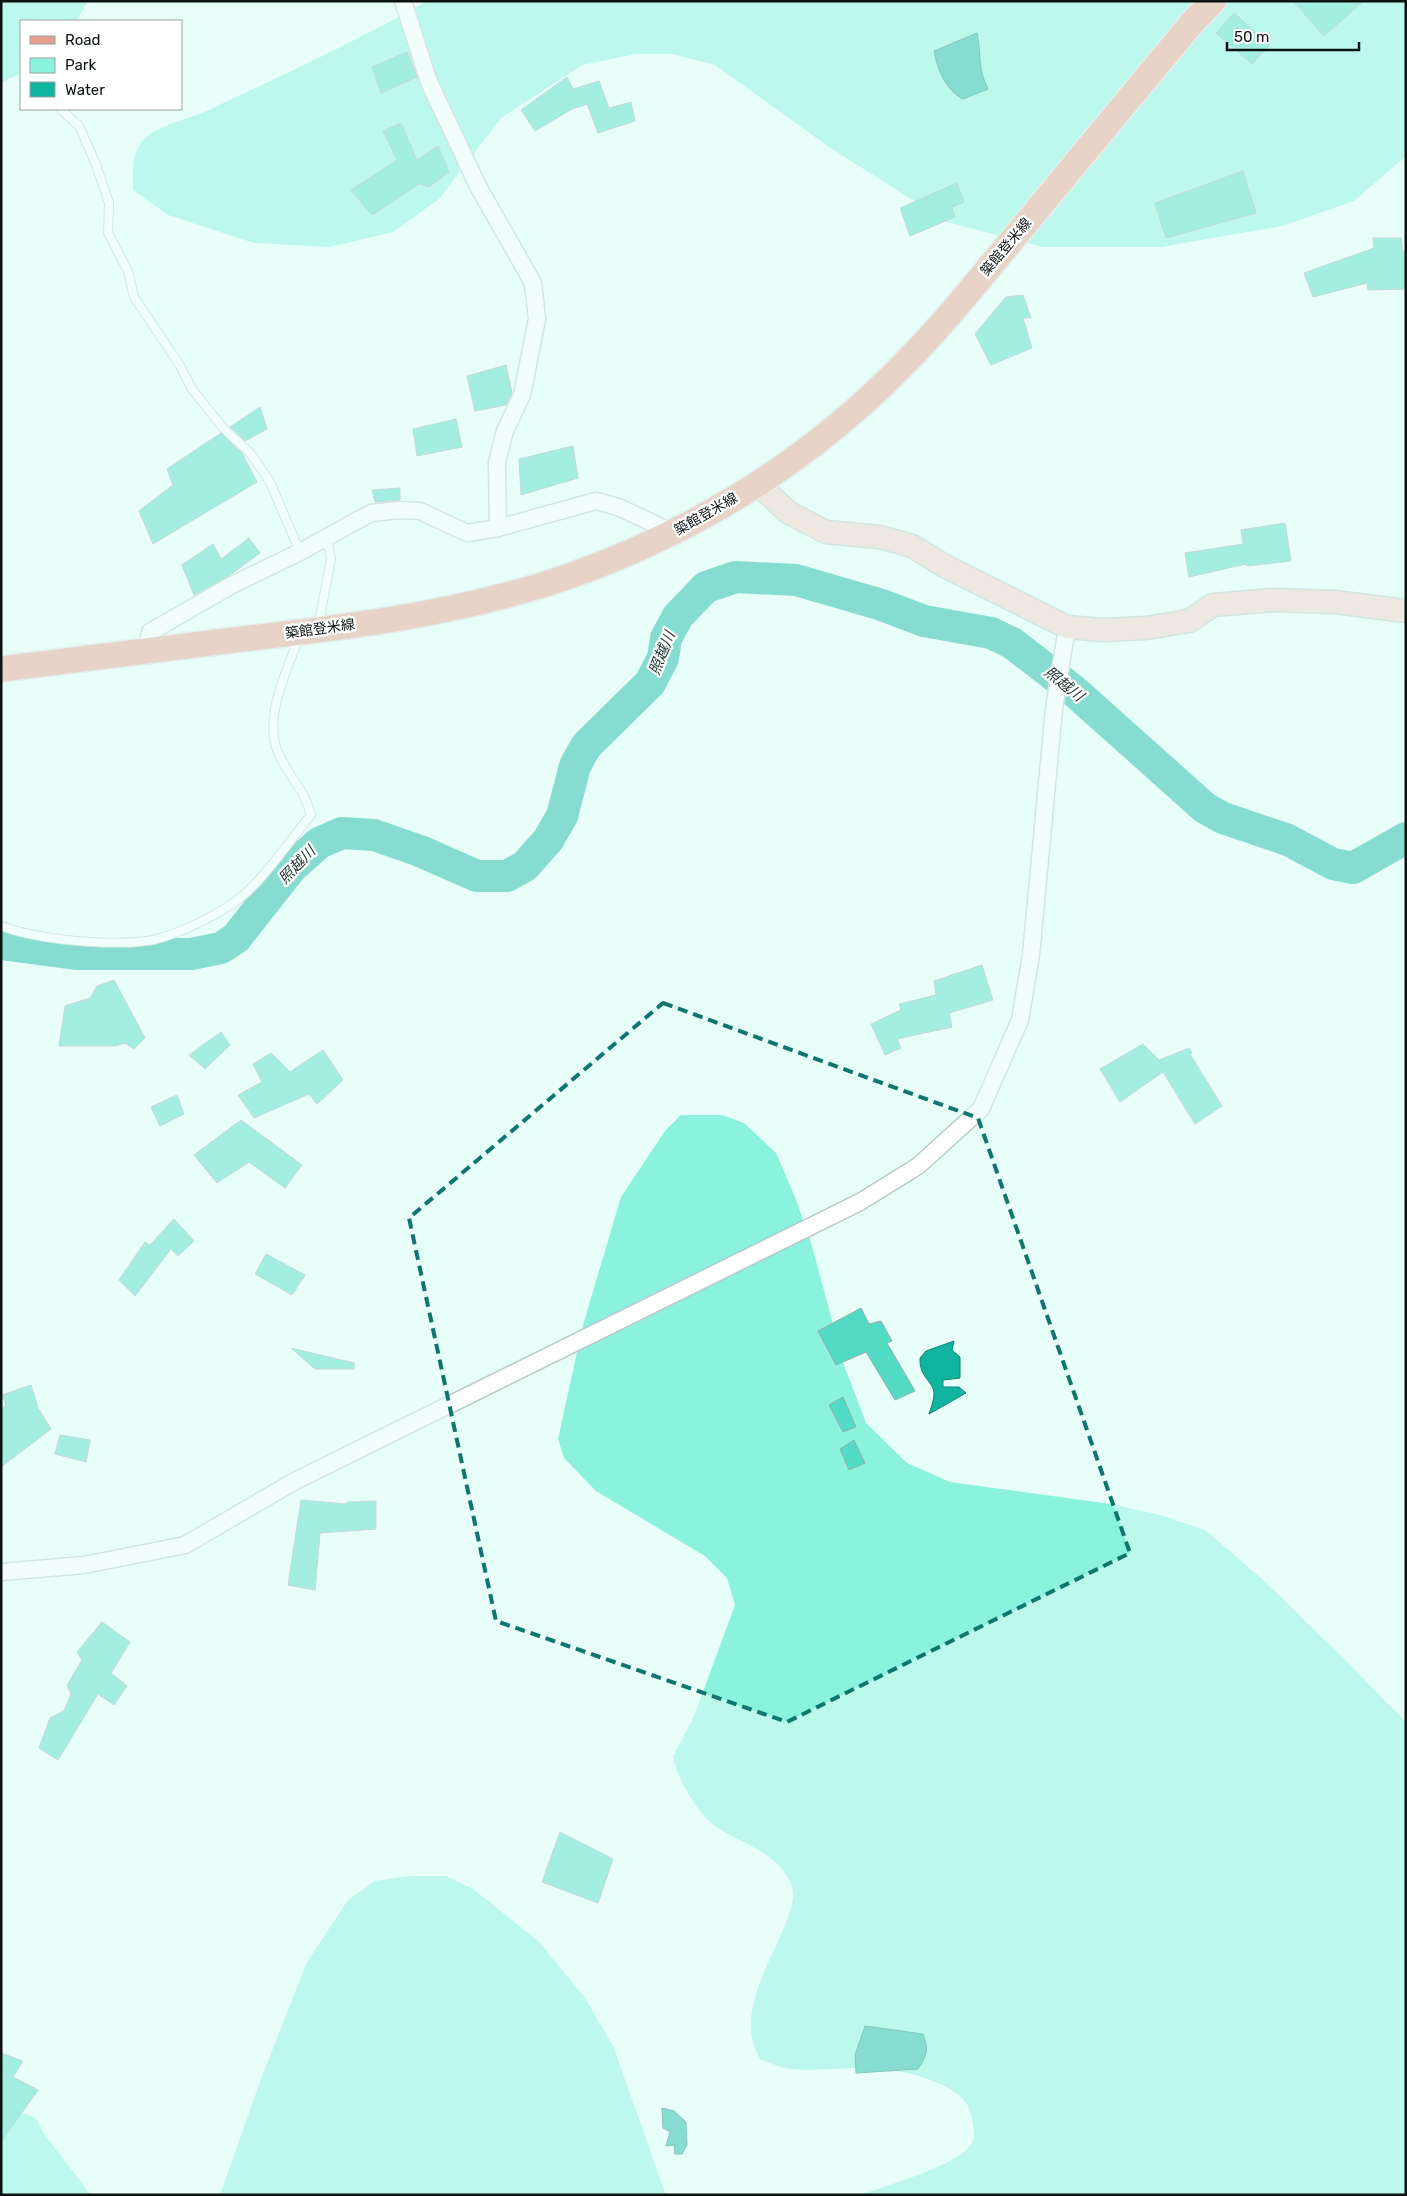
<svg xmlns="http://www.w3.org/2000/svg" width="1407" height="2196" viewBox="0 0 1407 2196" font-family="Rubik,'Noto Sans JP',sans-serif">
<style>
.green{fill:#8bf2de}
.water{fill:#11b49e;stroke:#0f8474}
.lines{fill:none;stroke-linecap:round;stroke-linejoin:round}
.river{stroke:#11b49e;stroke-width:32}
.building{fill:#52dbc4;stroke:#98ada8}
.lane-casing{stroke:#b6cbc6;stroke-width:10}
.street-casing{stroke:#b6cbc6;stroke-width:19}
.secondary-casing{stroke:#b6cbc6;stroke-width:25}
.primary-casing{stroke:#dddede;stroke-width:28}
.lane{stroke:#fff;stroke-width:8}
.street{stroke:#fff;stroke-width:16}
.secondary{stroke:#f3d0c6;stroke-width:22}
.primary{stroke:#e8a08e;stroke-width:25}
.marked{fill:none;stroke:#0f766e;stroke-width:4;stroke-dasharray:10 6;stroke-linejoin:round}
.labels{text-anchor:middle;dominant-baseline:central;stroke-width:4.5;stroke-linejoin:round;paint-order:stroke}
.street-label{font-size:14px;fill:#0b1311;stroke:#fff}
.water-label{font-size:15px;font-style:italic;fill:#213934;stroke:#fff}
</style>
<rect width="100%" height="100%" fill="#e8fef9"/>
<!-- green -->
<g class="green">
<path d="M1,1H88L76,21H21V73L1,83Z"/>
<path d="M427,1H1406V156L1354,201L1282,226L1161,247H1043L947,222L829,147L715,65L672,54H636L582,65L501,118L439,199L393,232L329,247L254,243L168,215L133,190C133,173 131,152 144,139C162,123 192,119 213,108C286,74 358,40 427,1Z"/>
<path d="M681,1115H722L744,1123L776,1153L795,1197L812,1246L844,1365L866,1423L907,1463L950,1482L1111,1504L1160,1515L1205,1530L1262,1579L1341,1656L1406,1722V2195H860C883,2187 962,2164 972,2143C975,2137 974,2131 973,2124C972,2118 970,2108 966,2103C953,2082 899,2069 876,2068C845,2066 815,2073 785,2068C776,2066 768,2062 760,2059C757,2053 753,2045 752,2038C741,1988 802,1918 792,1887C779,1847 729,1843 705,1817C690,1800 678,1778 673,1757L694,1716L735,1605L727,1578L705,1556L596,1491L564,1458L558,1439L583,1325L621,1197L665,1131Z"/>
<path d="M408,1876H446L473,1889L538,1941L585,1998L613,2046L666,2195H220L261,2079L307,1962L348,1900L375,1881Z"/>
<path d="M1,2107L35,2117L44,2134L91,2195H1Z"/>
</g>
<!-- water -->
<g class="water">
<path d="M977,33C982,56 977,67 988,89L963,99C945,89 938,71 934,51Z"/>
<path d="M954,1341L952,1350L960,1357V1378L943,1380V1387H959L966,1393L929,1414C931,1408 934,1400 934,1394C934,1381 919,1378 920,1358L926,1351Z"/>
<path d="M865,2026L923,2034C929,2049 927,2056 918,2069L856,2073L855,2055Z"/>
<path d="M662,2108L674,2111L686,2122L687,2145L682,2154H675L674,2145L666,2146L670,2132L663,2128Z"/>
</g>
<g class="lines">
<!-- river -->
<path class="river" d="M1,944L76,954H191L221,948L236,938L291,868L319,843L342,833L374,835L420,851L477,876H507L525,866L548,840L562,816L575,766L586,746L650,683L663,658L666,638L678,616L706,587L736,577L796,580L882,605L924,621L991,633L1012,643L1074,691L1205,808L1223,818L1288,840L1333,864L1353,868L1406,838"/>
</g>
<!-- building -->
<g class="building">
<path d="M1293,1H1364L1324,36Z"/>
<path d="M1234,13L1270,45L1252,64L1216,33Z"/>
<path d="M407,52L417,77L381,93L372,67Z"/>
<path d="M567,77L573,89L599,81L609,108L631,102L635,121L598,133L587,104L572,109L535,131L521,110Z"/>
<path d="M401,123L417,160L438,146L449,172L429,187L419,184L372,215L351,190L397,160L383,131Z"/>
<path d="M1243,171L1256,213L1166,238L1155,203Z"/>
<path d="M957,183L964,202L952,207L955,217L910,236L900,208Z"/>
<path d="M1373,238H1401L1403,252H1406V289L1368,290L1367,283L1313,297L1304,273L1374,248Z"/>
<path d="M1023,295L1031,318H1023L1032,348L991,365L975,334L1006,297Z"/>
<path d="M506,365L512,393L506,405L475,411L467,376Z"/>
<path d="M260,407L267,429L245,441L230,427Z"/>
<path d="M456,419L462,447L417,456L413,429Z"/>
<path d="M221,433L242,453L257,482L153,544L139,511L173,485L167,469Z"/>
<path d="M573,446L578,478L521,495L519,459Z"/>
<path d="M400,488V500L375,502L372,490Z"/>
<path d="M1285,523L1291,561L1247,566L1246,564L1189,577L1185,553L1243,544L1241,530Z"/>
<path d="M249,538L260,553L230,575L194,595L182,565L213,544L221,559Z"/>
<path d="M982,965L993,1000L949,1013L952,1027L897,1039L901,1048L885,1055L871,1024L901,1010L899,1004L936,995L934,981Z"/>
<path d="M114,980L145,1038L134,1049L125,1043L115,1046H59L65,1006L90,998L97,986Z"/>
<path d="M221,1032L230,1045L205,1069L189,1055Z"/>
<path d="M1143,1044L1159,1060L1189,1048L1192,1053L1190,1054L1222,1106L1195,1124L1163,1072L1120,1102L1100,1069Z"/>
<path d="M323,1050L343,1080L317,1104L309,1094L254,1118L238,1095L262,1082L253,1064L271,1053L290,1072Z"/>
<path d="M177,1095L184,1114L160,1126L151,1107Z"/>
<path d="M241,1120L302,1165L285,1188L249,1162L217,1183L194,1155Z"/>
<path d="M174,1219L194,1241L178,1256L171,1249L135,1296L119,1280L145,1242L150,1245Z"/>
<path d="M266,1254L305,1275L292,1295L255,1274Z"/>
<path d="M861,1308L869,1324L881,1321L892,1341L887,1343L915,1391L895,1400L866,1352L836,1365L818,1331Z"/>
<path d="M291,1348L354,1363V1369H315Z"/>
<path d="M31,1385L38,1408L51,1429L1,1467V1409L6,1405L2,1395Z"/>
<path d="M843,1397L856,1427L843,1432L829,1405Z"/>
<path d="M60,1435L90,1440L86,1462L55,1454Z"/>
<path d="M854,1440L865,1463L849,1470L840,1449Z"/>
<path d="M301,1500L347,1504V1502L376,1501V1529L320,1533L315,1590L288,1585Z"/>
<path d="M102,1622L130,1642L111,1673L127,1686L114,1705L98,1694L58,1760L39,1748L50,1718L64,1711L71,1694L67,1685L82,1660L77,1652Z"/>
<path d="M560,1832L613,1859L598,1903L542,1882Z"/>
<path d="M1,2053L23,2061L13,2077L38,2090L1,2142Z"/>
</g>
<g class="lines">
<!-- lane casing -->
<g class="lane-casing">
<g id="lane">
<path d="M60,109L79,126L95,162L109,203L108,233L128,271L134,297L179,364L192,389L223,428L251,454L270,482L300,552"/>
<path d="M318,627L331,559L327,538"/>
<path d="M1,926C38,940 114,947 153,940C180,934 227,911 247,892C271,870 290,840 311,815C305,790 289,777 279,755C262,718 287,672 299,637"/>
</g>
</g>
<!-- street casing -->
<g class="street-casing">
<g id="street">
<path d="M403,1L429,82L479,188L533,283L537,319L522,395L505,431L497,462L498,528"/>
<path d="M146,651L150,632L232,585L300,552L371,513L399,510L420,511L467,533L498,528L596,501L618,507L657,525L671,534"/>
<path d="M1,1572L84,1565L185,1545L295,1481L860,1202L918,1166L981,1109L1020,1020L1031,955L1054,709L1067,627"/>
</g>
</g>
<!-- secondary casing -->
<g class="secondary-casing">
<path id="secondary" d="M758,484L789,513L826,532L880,537L912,546L943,565L1067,627L1103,630L1146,628L1189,621L1213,605L1273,600L1335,602L1406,611"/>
</g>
<!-- primary casing -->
<g class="primary-casing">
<path id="primary" d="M1,669C82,659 162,649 242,639C350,627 461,613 564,578C688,535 802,466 895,373C941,328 981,277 1022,228C1078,160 1134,92 1191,24L1213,1"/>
</g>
<!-- lane -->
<use href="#lane" class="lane"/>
<!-- street -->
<use href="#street" class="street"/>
<!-- secondary -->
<use href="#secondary" class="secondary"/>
<!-- primary -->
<use href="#primary" class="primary"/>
</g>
<!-- marked area -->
<path d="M0 0H1407V2196H0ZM663,1003L978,1118L1130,1553L787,1722L496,1621L409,1218Z" fill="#e8fef9" fill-opacity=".55" fill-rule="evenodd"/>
<path class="marked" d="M663,1003L978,1118L1130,1553L787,1722L496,1621L409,1218Z"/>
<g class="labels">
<!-- street labels -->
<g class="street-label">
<text transform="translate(1006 247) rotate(-50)">築館登米線</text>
<text transform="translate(706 514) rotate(-30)">築館登米線</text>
<text transform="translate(320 629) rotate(-8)">築館登米線</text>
</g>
<!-- water labels -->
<g class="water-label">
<text transform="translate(662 653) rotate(-68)">照越川</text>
<text transform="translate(1064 684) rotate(39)">照越川</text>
<text transform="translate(297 865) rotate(-46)">照越川</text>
</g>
</g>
<!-- border -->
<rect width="1407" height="2196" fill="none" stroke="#0b1311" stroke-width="5"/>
<!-- legend -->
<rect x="20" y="20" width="162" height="90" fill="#ffffff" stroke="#9da1a0"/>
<rect x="30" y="36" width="25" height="8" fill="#e8a08e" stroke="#9da1a0"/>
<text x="65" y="45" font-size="15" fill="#0b1311">Road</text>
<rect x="30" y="58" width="25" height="15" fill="#8bf2de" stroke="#9da1a0"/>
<text x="65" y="70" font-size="15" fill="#0b1311">Park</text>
<rect x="30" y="82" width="25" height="15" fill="#11b49e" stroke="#9da1a0"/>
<text x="65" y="95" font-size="15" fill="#0b1311">Water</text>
<!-- scale -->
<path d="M1227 42v8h132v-8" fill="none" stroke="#0b1311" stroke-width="2.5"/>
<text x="1234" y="42" font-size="15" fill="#0b1311" stroke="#ffffff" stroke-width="4" paint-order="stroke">50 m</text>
</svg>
